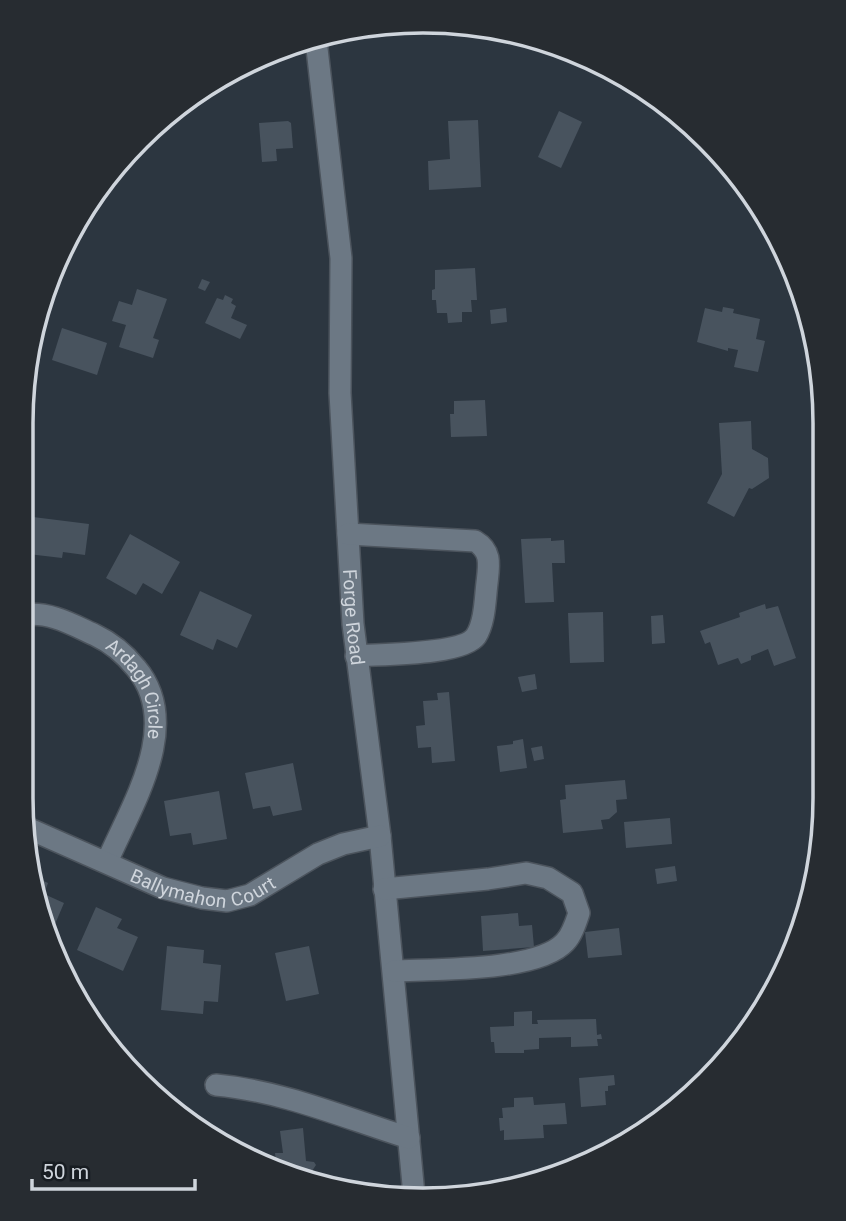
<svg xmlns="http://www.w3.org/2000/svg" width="846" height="1221" viewBox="0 0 846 1221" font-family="Roboto,sans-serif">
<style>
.building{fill:#48535e}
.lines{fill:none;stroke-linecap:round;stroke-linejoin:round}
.minor-casing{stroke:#4c545d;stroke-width:24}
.minor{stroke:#6c7884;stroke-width:21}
.labels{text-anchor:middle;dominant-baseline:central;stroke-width:6;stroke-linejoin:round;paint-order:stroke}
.street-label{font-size:19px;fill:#cfd5dc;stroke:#181d22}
.rim{fill:none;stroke:#cfd5dc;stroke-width:3.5}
</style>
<rect width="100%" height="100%" fill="#2c3640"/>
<!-- building -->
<g class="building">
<path d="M181,108L172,127L158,121Z"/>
<path d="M559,111L582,122L561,168L538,157Z"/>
<path d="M478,120L481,187L429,190L428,161L450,159L448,121Z"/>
<path d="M288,121L291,123L293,148L276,149L277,161L262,162L259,123Z"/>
<path d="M475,268L477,300H471L472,312H462V322L448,323L447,313H437L436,300H432V290L435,289V270Z"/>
<path d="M202,279L210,282L205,291L198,288Z"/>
<path d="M137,289L167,299L153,338L159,340L153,358L119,347L126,325L112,321L119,301L132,305Z"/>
<path d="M225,295L233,299L231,303L236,306L231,318L247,325L240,339L205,323L217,298L223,300Z"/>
<path d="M723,307L734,309L733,313L760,319L756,339L765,341L758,372L734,367L738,350L728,348V351L697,342L705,308L722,312Z"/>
<path d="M506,308L507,322L491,324L490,310Z"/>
<path d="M62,328L107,343L97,375L52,360Z"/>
<path d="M485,400L487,436L451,437L450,414H454V401Z"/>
<path d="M751,421L752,449L768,458L769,478L752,489L749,488L734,517L707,503L722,474L719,423Z"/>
<path d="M33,517L89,524L85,555L63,552L62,558L28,554Z"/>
<path d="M130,534L180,562L162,594L143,583L136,595L106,578Z"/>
<path d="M551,538V541L564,540L565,563H552L554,602L525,603L521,539Z"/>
<path d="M200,591L252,615L237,648L217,639L213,650L180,635Z"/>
<path d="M765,604L766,609L778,606L796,658L774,666L768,649L751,656V660L741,664L738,658L718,665L710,642L705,644L700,631L740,617L739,613Z"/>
<path d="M603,612L604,662L570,663L568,613Z"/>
<path d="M663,615L665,643L652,644L651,616Z"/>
<path d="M823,648V668L816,650Z"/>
<path d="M535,674L537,689L522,692L518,677Z"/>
<path d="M449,692L455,761L432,763L431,747L418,748L416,726L425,725L423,701L438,700L437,693Z"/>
<path d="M523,739L527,768L500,772L497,746L513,744V741Z"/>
<path d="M542,746L544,759L534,761L531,748Z"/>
<path d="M293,763L302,810L273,816L270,806L253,809L245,773Z"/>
<path d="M625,780L627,799L616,800L617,812L609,819L601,820L603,829L563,833L560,800L566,799L565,785Z"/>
<path d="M219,791L227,839L193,845L191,833L170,836L164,801Z"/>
<path d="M670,818L672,844L626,848L624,822Z"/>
<path d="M675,866L677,881L657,884L655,869Z"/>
<path d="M31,875L48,883L44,894L64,903L50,936L35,902Z"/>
<path d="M96,907L122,919L117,928L138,937L123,971L77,950Z"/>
<path d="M518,913L519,926L532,925L534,947L483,951L481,916Z"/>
<path d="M619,928L622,955L588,958L585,932Z"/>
<path d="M167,946L204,950L203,963L221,965L218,1002L204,1001L203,1014L161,1010Z"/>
<path d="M309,946L319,994L286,1001L275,953Z"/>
<path d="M532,1011V1024H538L537,1020L596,1019L597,1035L601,1034L602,1039H597L598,1046L571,1047V1037L539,1038V1049L524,1050V1053H495L494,1042H491L490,1027L514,1026V1012Z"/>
<path d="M614,1075L615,1085L608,1086V1091H605L606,1105L581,1107L579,1078Z"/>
<path d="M533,1097L534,1105L565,1103L567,1124L543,1125L544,1138L504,1140V1130L500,1131L499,1118H503L502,1108L514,1107V1098Z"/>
<path d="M164,1103L188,1111L185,1117L163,1104Z"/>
<path d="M303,1128L306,1161L314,1162L316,1165L312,1171L308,1172L309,1180L277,1172L275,1153H283L280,1131Z"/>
</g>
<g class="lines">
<!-- minor casing -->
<g class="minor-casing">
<g id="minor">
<path id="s1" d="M316,40L341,258L340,393L353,624L380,836L414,1195"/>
<path d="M348,534L475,541C492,551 489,565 487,583C485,599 485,622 476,636C463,655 381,654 356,656"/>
<path id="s2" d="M24,615C49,611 73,625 95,635C112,643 124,653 136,668C184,725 131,806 107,862"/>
<path id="s3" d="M25,827L163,888L202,898L227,901L250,895L318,854L343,844L380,836"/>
<path d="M384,889L488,879L526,873L548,878L572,893L579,913C576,922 572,935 565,942C538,972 433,969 394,971"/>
<path d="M216,1085C283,1091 345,1118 409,1138"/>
</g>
</g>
<!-- minor -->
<use href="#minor" class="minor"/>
</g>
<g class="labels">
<!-- street labels -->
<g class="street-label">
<text stroke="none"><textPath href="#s1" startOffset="579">Forge Road</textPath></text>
<text stroke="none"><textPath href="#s2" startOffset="147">Ardagh Circle</textPath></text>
<text stroke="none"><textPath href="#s3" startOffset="192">Ballymahon Court</textPath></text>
</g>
</g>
<!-- crop -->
<path d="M0 0H846V1221H0ZM423 33H423A390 390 0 0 1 813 423V798A390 390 0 0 1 423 1188H423A390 390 0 0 1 33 798V423A390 390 0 0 1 423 33Z" fill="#272c31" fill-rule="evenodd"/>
<path class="rim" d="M423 33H423A390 390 0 0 1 813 423V798A390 390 0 0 1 423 1188H423A390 390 0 0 1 33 798V423A390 390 0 0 1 423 33Z"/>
<!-- scale -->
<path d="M32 1179v10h163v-10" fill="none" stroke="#cfd5dc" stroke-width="3.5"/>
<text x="42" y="1179" font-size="21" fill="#cfd5dc" stroke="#181d22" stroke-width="5" paint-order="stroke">50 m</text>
</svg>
